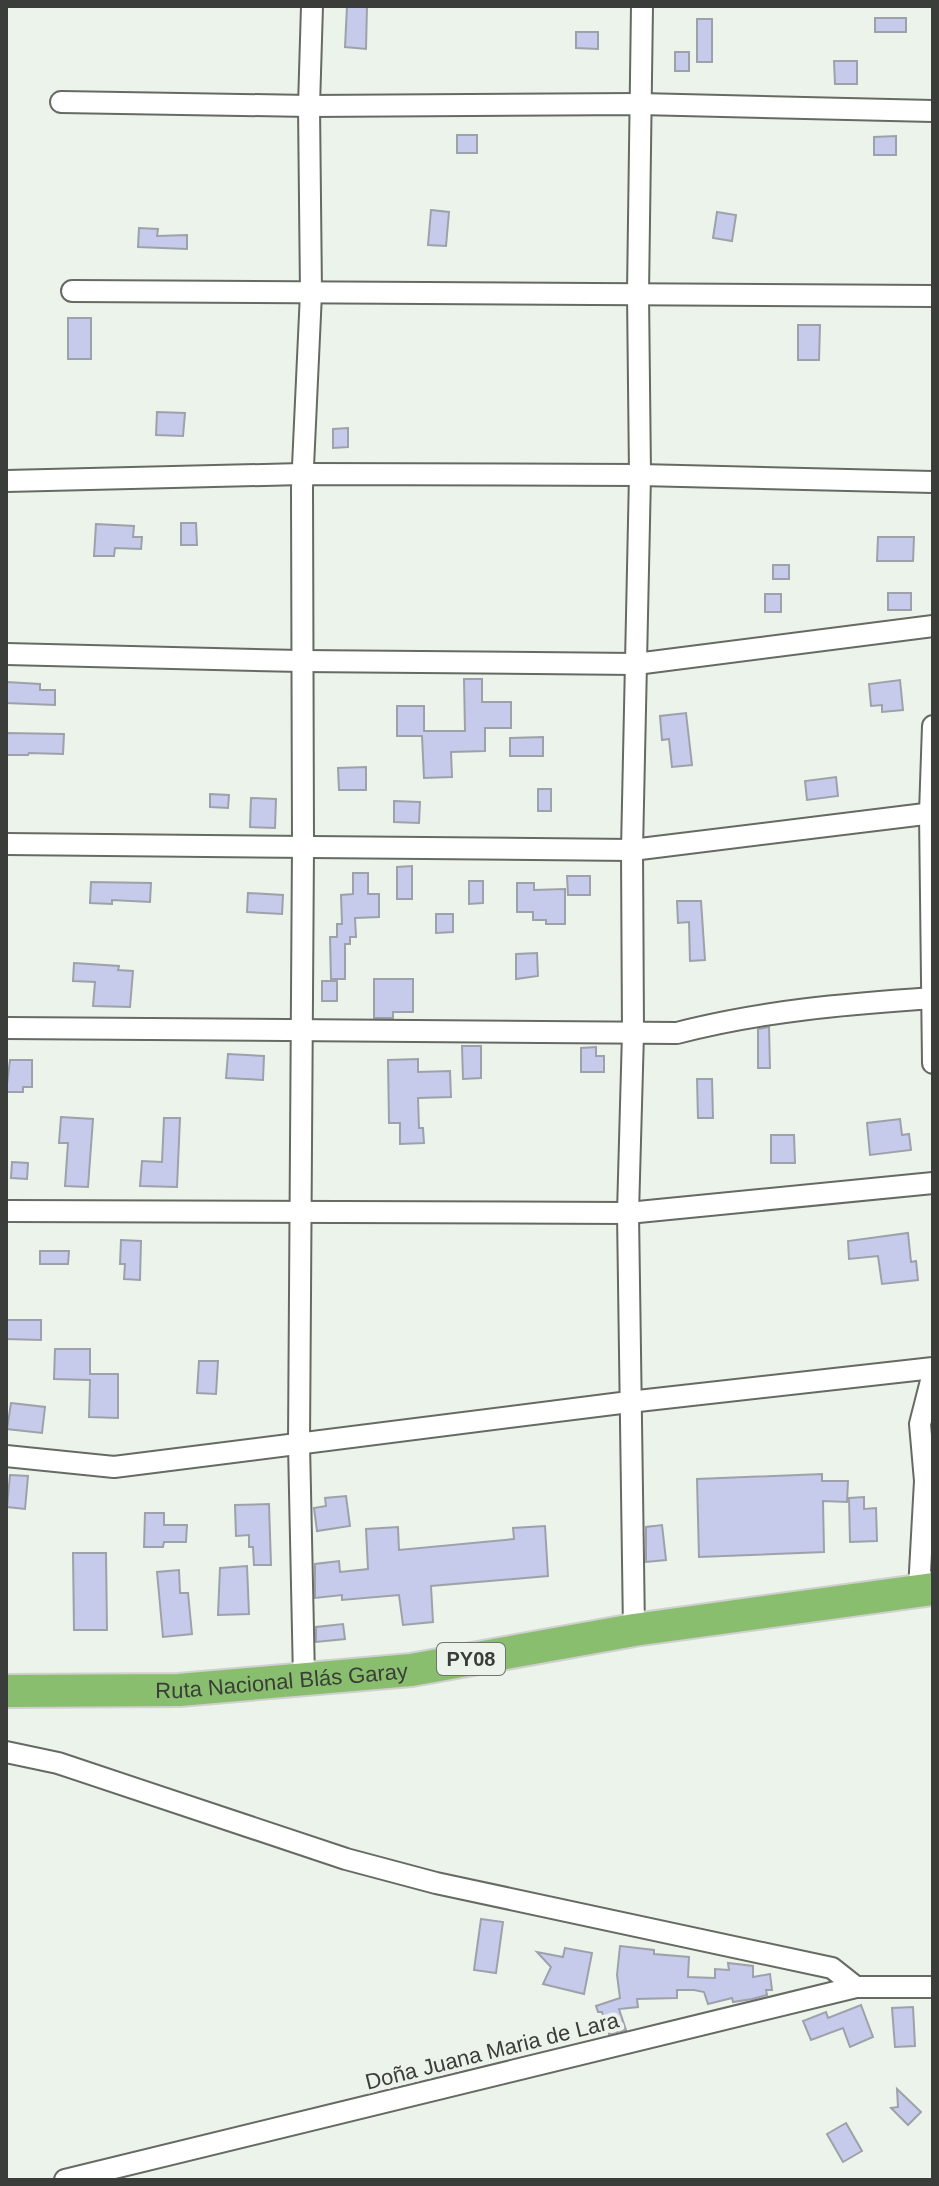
<svg xmlns="http://www.w3.org/2000/svg" width="939" height="2186" viewBox="0 0 939 2186" font-family="Arial,sans-serif">
<style>
.building{fill:#c6cbeb;stroke:#9fa1aa;stroke-width:2}
.lines{fill:none;stroke-linecap:round;stroke-linejoin:round}
.minor-casing{stroke:#656a62;stroke-width:24}
.trunk-casing{stroke:#d0d0cf;stroke-width:36}
.minor{stroke:#fff;stroke-width:20}
.trunk{stroke:#88be6e;stroke-width:32}
.labels{text-anchor:middle;dominant-baseline:central;stroke-width:8;stroke-linejoin:round;paint-order:stroke}
.shield{fill:#ecf3ea;stroke:#6f746e;stroke-width:2}
.shield-label{font-size:20px;font-weight:bold;fill:#3a3d39}
.street-label{font-size:22px;fill:#3a3d39;stroke:#ecf3ea}
</style>
<rect width="100%" height="100%" fill="#ecf3ea"/>
<!-- building -->
<g class="building">
<path d="M347,6H367L366,49L345,47Z"/>
<rect x="875" y="18" width="31" height="14"/>
<rect x="697" y="19" width="15" height="43"/>
<path d="M576,32H598V49L576,48Z"/>
<rect x="675" y="52" width="14" height="19"/>
<path d="M834,61H857V84H835Z"/>
<rect x="457" y="135" width="20" height="18"/>
<path d="M896,136V155H874V137Z"/>
<path d="M431,210L449,212L446,246L428,245Z"/>
<path d="M717,212L736,215L732,241L713,238Z"/>
<path d="M139,228L158,229L157,236L187,235V249L138,247Z"/>
<rect x="68" y="318" width="23" height="41"/>
<path d="M798,325H820L819,360H798Z"/>
<path d="M157,412L185,413L183,436L156,435Z"/>
<path d="M348,428V447L333,448V429Z"/>
<path d="M181,523H196L197,545H181Z"/>
<path d="M96,524L134,526L133,537H142L141,549L115,548L114,556H94Z"/>
<path d="M878,537H914L913,561H877Z"/>
<rect x="773" y="565" width="16" height="14"/>
<rect x="888" y="593" width="23" height="17"/>
<rect x="765" y="594" width="16" height="18"/>
<path d="M464,679H482V702H511V728H485V751L451,752L452,777L424,778L422,736H397V706H424V731H465Z"/>
<path d="M900,680L903,710L882,712V705L871,706L869,684Z"/>
<path d="M6,682L40,684V690H55V705L6,703Z"/>
<path d="M686,713L692,765L672,767L669,739L662,740L660,716Z"/>
<path d="M6,733L64,734L63,754L29,753L28,755H6Z"/>
<path d="M543,737V756H510V738Z"/>
<path d="M366,767V790H339L338,768Z"/>
<path d="M836,777L838,796L807,800L805,781Z"/>
<rect x="538" y="789" width="13" height="22"/>
<path d="M210,794L229,795L228,808L210,807Z"/>
<path d="M251,798L276,799L275,828L250,827Z"/>
<path d="M394,801L420,802L419,823L394,822Z"/>
<path d="M412,866V899H397V867Z"/>
<path d="M353,873H368V894H379V917L355,918L356,937H350V944H345V979H331L330,937H337V924H342L341,895L353,894Z"/>
<path d="M567,876H590V895H568Z"/>
<path d="M469,881H483V903L469,904Z"/>
<path d="M91,882L151,883L150,902L112,900V904L90,903Z"/>
<path d="M517,883H534V890L565,889V924H546V920H533V912H517Z"/>
<path d="M248,893L283,895L282,914L247,912Z"/>
<path d="M677,901H701L705,960L690,961L689,922L678,923Z"/>
<path d="M436,914H453V932L436,933Z"/>
<path d="M537,953L538,976L516,979V954Z"/>
<path d="M74,963L119,966L118,970L133,971L130,1007L93,1006L95,982L73,981Z"/>
<path d="M374,979H413V1012H393V1018H374Z"/>
<rect x="322" y="981" width="15" height="20"/>
<path d="M769,1027L770,1068H758V1029Z"/>
<path d="M462,1046H481V1078L463,1079Z"/>
<path d="M596,1047V1056H604V1072H581V1048Z"/>
<path d="M228,1054L264,1056L263,1080L226,1078Z"/>
<path d="M418,1059V1072L450,1071L451,1097L418,1098L419,1128H423L424,1143L400,1144V1123H389L388,1060Z"/>
<path d="M10,1060H32V1087H23V1092H6Z"/>
<path d="M697,1079H712L713,1118H698Z"/>
<path d="M61,1117L93,1119L88,1187L65,1186L68,1143H59Z"/>
<path d="M164,1118H180L177,1187L140,1186L142,1161L162,1162Z"/>
<path d="M900,1119L902,1135L909,1134L911,1150L870,1155L867,1123Z"/>
<path d="M771,1135H794L795,1163H771Z"/>
<path d="M12,1162L28,1163L27,1179L11,1178Z"/>
<path d="M908,1233L911,1262L916,1261L918,1280L882,1284L878,1256L849,1259L848,1241Z"/>
<path d="M121,1240L141,1241L140,1280L124,1279L125,1264H120Z"/>
<path d="M40,1251H69L68,1264H40Z"/>
<path d="M6,1320H41V1340L6,1339Z"/>
<path d="M55,1349H90V1374H118V1418L89,1417L90,1380L54,1379Z"/>
<path d="M199,1361H218L216,1394L197,1393Z"/>
<path d="M11,1403L45,1407L42,1433L7,1429Z"/>
<path d="M822,1474V1481H848L847,1502L823,1501L824,1552L699,1557L697,1479Z"/>
<path d="M10,1475L28,1476L25,1509L7,1507Z"/>
<path d="M346,1496L350,1526L317,1531L314,1508L326,1506L325,1498Z"/>
<path d="M864,1497V1509L876,1508L877,1541L850,1542L849,1498Z"/>
<path d="M269,1504L271,1565H254L253,1547H249V1535L236,1536L235,1505Z"/>
<path d="M145,1513H164V1525H187L186,1542H164L163,1547H144Z"/>
<path d="M662,1525L666,1560L646,1562V1527Z"/>
<path d="M545,1526L548,1576L431,1586L433,1622L403,1625L399,1595L342,1600V1595L315,1598V1564L339,1561L340,1572L368,1569L366,1529L398,1527L399,1550L514,1539L513,1528Z"/>
<path d="M73,1553H106L107,1630H74Z"/>
<path d="M247,1566L249,1614L218,1615L220,1568Z"/>
<path d="M179,1570L180,1593H188L192,1634L163,1637L157,1572Z"/>
<path d="M343,1624L345,1639L316,1642V1627Z"/>
<path d="M481,1919L503,1922L496,1973L474,1970Z"/>
<path d="M620,1946L654,1950V1954L689,1957L688,1977L715,1978V1969L729,1970L728,1963L753,1966V1977L770,1974L772,1990H766L767,1995L752,1999L733,2002L732,1998L708,2004L704,1992L694,1990H677V1998L637,1999L638,2007L619,2009L626,2030L609,2034L602,2012H598L596,2006L620,1998L617,1975Z"/>
<path d="M565,1948L592,1953L584,1994L543,1984L551,1967L537,1952L563,1957Z"/>
<path d="M861,2005L873,2037L850,2047L843,2028L811,2040L803,2021L826,2012L828,2018Z"/>
<path d="M913,2007L915,2046L895,2047L892,2008Z"/>
<path d="M897,2089L921,2112L908,2125L891,2108L898,2107Z"/>
<path d="M846,2123L862,2151L843,2162L827,2134Z"/>
</g>
<g class="lines">
<!-- minor casing -->
<g class="minor-casing">
<g id="minor">
<path d="M61,102L309,106L640,104L933,111"/>
<path d="M72,291L933,296"/>
<path d="M6,481L302,474L640,475L933,482"/>
<path d="M6,654L301,661L636,664L933,626"/>
<path d="M933,726L930,813L933,1063"/>
<path d="M6,844L632,850L933,813"/>
<path d="M6,1028L677,1033C761,1011 846,1004 933,998"/>
<path d="M6,1211L628,1213L933,1183"/>
<path d="M6,1456L114,1467L629,1402L933,1368"/>
<path d="M919,1590L925,1481L920,1424L933,1373"/>
<path d="M634,1630L628,1213L633,1033L632,850L640,475L638,293L642,6"/>
<path d="M304,1678L299,1444L303,846L302,488L311,293L309,106L312,6"/>
<path d="M6,1752L58,1763L346,1859L436,1883L832,1968L856,1987"/>
<path d="M65,2180L856,1987H933"/>
</g>
</g>
<!-- trunk casing -->
<g class="trunk-casing">
<g id="trunk">
<path id="s1" d="M6,1691L179,1690L411,1670L634,1630L933,1589"/>
</g>
</g>
<!-- minor -->
<use href="#minor" class="minor"/>
<!-- trunk -->
<use href="#trunk" class="trunk"/>
</g>
<g class="labels">
<!-- shield labels -->
<rect class="shield" x="437" y="1643" width="68" height="32" rx="6"/>
<g class="shield-label">
<text x="471" y="1659">PY08</text>
</g>
<!-- street labels -->
<g class="street-label">
<text stroke="none"><textPath href="#s1" startOffset="276">Ruta Nacional Blás Garay</textPath></text>
<text transform="translate(492 2051) rotate(-14)">Doña Juana Maria de Lara</text>
</g>
</g>
<!-- border -->
<rect width="939" height="2186" fill="none" stroke="#3a3d39" stroke-width="16"/>
</svg>
